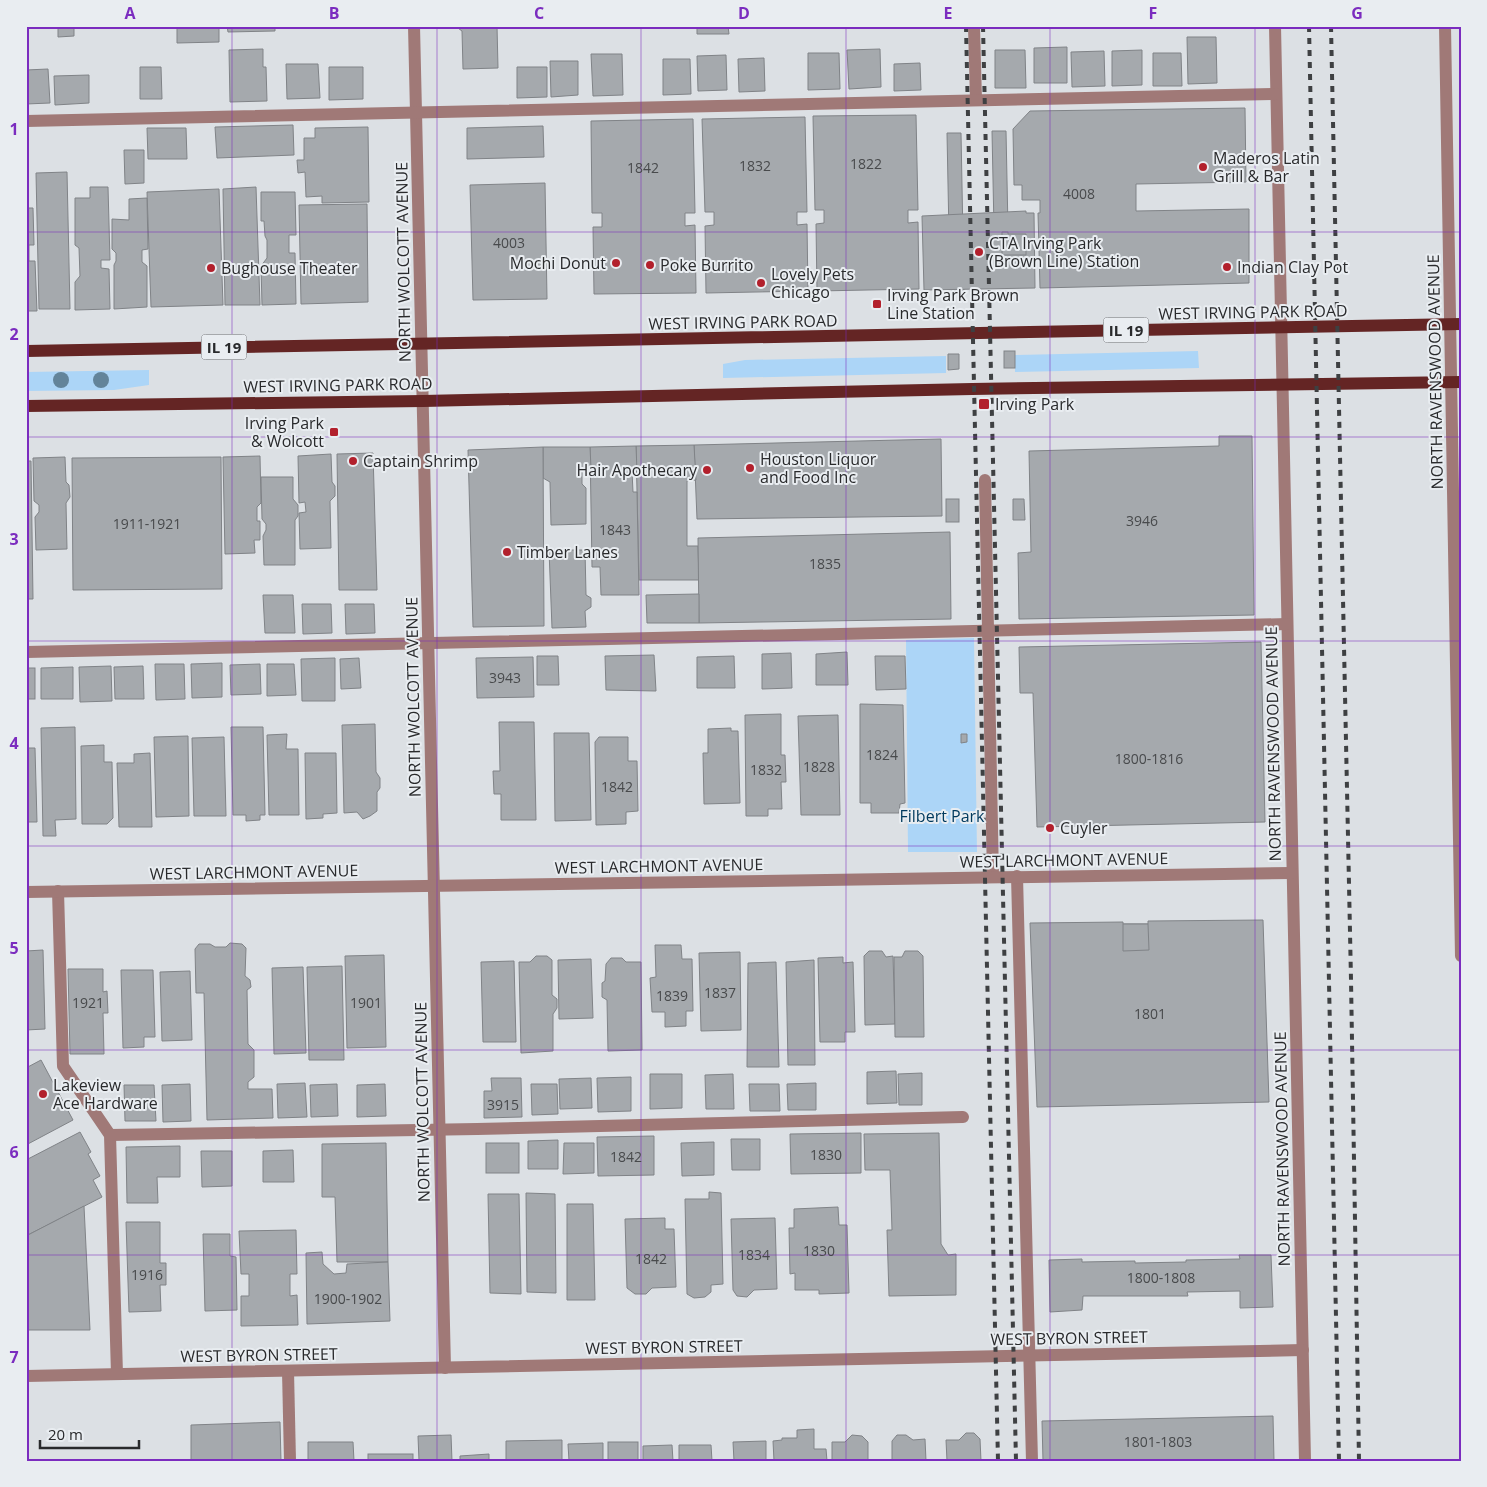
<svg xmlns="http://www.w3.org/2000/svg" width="1487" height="1487" viewBox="0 0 1487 1487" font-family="'Open Sans',sans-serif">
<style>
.green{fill:#acd5f7}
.building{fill:#a5a9ad;stroke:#808387}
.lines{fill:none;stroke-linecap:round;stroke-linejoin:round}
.minor{stroke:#a07977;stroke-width:12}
.major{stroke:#642524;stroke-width:12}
.rail{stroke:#3e4042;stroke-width:4;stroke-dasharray:6 6;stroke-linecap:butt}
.tree{fill:#63849a}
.grid{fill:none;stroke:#7b2cbf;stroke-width:1;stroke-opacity:0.55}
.poi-dot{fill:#b2202c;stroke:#e9edf1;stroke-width:2}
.labels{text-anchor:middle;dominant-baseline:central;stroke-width:4;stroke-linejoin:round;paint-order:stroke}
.number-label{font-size:14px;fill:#484a4c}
.shield{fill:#e9edf1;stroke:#636467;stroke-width:1}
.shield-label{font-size:15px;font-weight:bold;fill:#292a2c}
.poi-label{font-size:16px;fill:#292a2c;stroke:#e9edf1;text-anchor:start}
.street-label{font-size:16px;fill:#292a2c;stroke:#e9edf1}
.park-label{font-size:16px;fill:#00395d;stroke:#e9edf1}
.neatline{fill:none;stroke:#7b2cbf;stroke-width:2}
.grid-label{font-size:16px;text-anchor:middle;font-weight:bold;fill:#7b2cbf}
</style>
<rect width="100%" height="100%" fill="#dce0e4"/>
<!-- green -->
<g class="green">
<path d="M1198,351L1199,368L1015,372V355Z"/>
<path d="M946,356V373L723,378V364L745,360Z"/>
<path d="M149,370V385L114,390L26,391V372Z"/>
<path d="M974,638L977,852H908L906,640Z"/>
</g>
<!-- building -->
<g class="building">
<path d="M58,26H74V36L58,37Z"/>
<path d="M177,26H219V42L177,43Z"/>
<path d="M227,26H275V31L228,32Z"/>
<path d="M455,26H497L498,68L463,69L462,31Z"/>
<path d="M697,26H728L729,34H697Z"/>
<path d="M1187,37H1216L1217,83L1188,84Z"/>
<path d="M1067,47V83H1034V48Z"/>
<path d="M263,49V67H266L267,101L230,102L229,50Z"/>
<path d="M880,49L881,87L849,89L847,50Z"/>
<path d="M995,50H1025L1026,88H995Z"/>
<path d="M1142,50V85L1112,86V51Z"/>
<path d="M1104,51L1105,86L1072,87L1071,52Z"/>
<path d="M808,53H839L840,89L808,90Z"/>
<path d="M1153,53H1181L1182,86H1153Z"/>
<path d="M591,54H622L623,95L593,96Z"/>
<path d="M726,55L727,90L698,91L697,56Z"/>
<path d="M764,58L765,91L739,92L738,59Z"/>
<path d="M663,59H690L691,94L663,95Z"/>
<path d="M550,61H578V95L551,97Z"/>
<path d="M920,63L921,90L894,91V64Z"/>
<path d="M286,64H318L320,98L287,99Z"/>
<path d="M140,67H161L162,99H140Z"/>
<path d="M329,67H363V99L329,100Z"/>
<path d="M517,67H547V97L517,98Z"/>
<path d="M48,69L50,103L26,104V70Z"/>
<path d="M89,75V103L55,105L54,76Z"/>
<path d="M1245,108L1246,182L1136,184V211L1249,209V283L1040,288L1038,213H1040V200H1022V185H1014L1013,129L1030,111Z"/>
<path d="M916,115L918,210H908V223L918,222L919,289L817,291L816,224L824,223V210H815L813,116Z"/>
<path d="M805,117L807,212H797V225L807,224L808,291L706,293L705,226L714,225V212H705L702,119Z"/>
<path d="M693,119L695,213H685V226L695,225L696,293L594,294L593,227H602V213H592L591,121Z"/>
<path d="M293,125L294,155L217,158L215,127Z"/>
<path d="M543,126L544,157L467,159V128Z"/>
<path d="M368,127L369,202L322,203V196L306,197L305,172L298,173L297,160H304V138H315V128Z"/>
<path d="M147,128H186L187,159H148Z"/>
<path d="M992,131H1006L1008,229H994Z"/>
<path d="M947,133H961L964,290H951L950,258H932V235H949Z"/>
<path d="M124,150H144V183L125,184Z"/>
<path d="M67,172L70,309H39L36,173Z"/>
<path d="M545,183L547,299L473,300L470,185Z"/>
<path d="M90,187H108L110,260H101V268L109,269L110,309L75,310V282L80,276L79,248L75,245V198H90Z"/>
<path d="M256,187L260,305H225L223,189Z"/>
<path d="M219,189L223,305L151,307L147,192Z"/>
<path d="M261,192H295L296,235H289V253H295L296,304L262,305L261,266L267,258V240L265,236L264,221H261Z"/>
<path d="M147,198L148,249L142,250V262L147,266V307L114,309V265L116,261V253L112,249V219L129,220V199Z"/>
<path d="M367,204L368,302L301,304L299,205Z"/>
<path d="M26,208H33L34,245H29V261H35L37,311H26Z"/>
<path d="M1026,211V213H1034L1035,288L924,290L922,216Z"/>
<path d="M1002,232H1008V234H1026V255H1002Z"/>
<rect x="1004" y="351" width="11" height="17"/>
<path d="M948,354H959V369L948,370Z"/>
<path d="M1219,436H1252L1254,615L1019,619L1018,553L1031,552L1029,451L1219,446Z"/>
<path d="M941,439L942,516L697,519L694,445Z"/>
<path d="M694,445L696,480L687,481V546H698L699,580H639L636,446Z"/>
<path d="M636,446L637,471H632L633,492H637L639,595H601L600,567H592L590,447Z"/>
<path d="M543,447H590L591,468H582V484L586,488V524L551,525L550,482L543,478Z"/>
<path d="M543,447L544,626L473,627L468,450Z"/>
<path d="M373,453L377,590H339L337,454Z"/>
<path d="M331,454L332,482L335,486V496L330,501L331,548L300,549L299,513L306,512L305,502L299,503L298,456Z"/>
<path d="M260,456L261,503L257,507V521H260V540H254L255,553L225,554L223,457Z"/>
<path d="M65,457L66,482L69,485L70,497L66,503L67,549L36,550L35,517L39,512V505L34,501L33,458Z"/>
<path d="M221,457L222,589L73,590L72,458Z"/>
<path d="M26,461H31L33,599H26Z"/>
<path d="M261,477H293V499L298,505V516L295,520V565H264L263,536L266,530V524L262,519Z"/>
<rect x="946" y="499" width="13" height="23"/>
<path d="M1013,499H1024L1025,520H1013Z"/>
<path d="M950,532L951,619L699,623L698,538Z"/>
<path d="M549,550H585L586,595L591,598V607L585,611L586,627L552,628Z"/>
<path d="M699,594V623H647L646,595Z"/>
<path d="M263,595H293L295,633H265Z"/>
<path d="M302,604H331L332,633L303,634Z"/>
<path d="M345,604H374L375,633L346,634Z"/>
<path d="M1261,642L1265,822L1037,827L1033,693H1020L1019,647Z"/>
<path d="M847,652L848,685H816V654Z"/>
<path d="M791,653L792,688L762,689V654Z"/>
<path d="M654,655L656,691L606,690L605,656Z"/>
<path d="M537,656H558L559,685H537Z"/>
<path d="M734,656L735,688H697V657Z"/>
<path d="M875,656H905L906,689L876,690Z"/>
<path d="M533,657L534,697L477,698L476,658Z"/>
<path d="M335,658V701H302L301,659Z"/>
<path d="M359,658L361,688L341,689L340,659Z"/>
<path d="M222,663V697L192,698L191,664Z"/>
<path d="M155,664H184L185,699L156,700Z"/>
<path d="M260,664L261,694L231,695L230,665Z"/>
<path d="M267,664H294L296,695L267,696Z"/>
<path d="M111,666L112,701L80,702L79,667Z"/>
<path d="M143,666L144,699H115L114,667Z"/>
<path d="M73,667V699H41V668Z"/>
<rect x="26" y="668" width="9" height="31"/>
<path d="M860,704L903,705L905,803L900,804L899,813H871V803H860Z"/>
<path d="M781,714V755H785L786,782H781L782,809H768V816H746L745,715Z"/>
<path d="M838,715L840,815H801L798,716Z"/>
<path d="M499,722H534L536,820H501V794H494L493,771H500Z"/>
<path d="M375,724L376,772L380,778V788L377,792V811L370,816L363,819L357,812L344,813L342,725Z"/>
<path d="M75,727L76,819L55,820L56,836H43L41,728Z"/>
<path d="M231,727H263L265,815H260V820L246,821V815H233Z"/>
<path d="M731,728V731H738L740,803L704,804L703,753H708V729Z"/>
<path d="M554,733H589L591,820L555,821Z"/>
<path d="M287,734L286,749H298L299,815H269L267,735Z"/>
<path d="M961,734H967V742L961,743Z"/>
<path d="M188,736L189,816L156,817L154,737Z"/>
<path d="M224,737L226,816H194L192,738Z"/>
<path d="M599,737H628V761H637L638,811L626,812V824L596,825L595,742Z"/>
<path d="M104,745V762H112L113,818L107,824H82L81,746Z"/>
<path d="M26,748H35L37,822H26Z"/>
<path d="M150,753L152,827H119L117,763H134V754Z"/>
<path d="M305,753H336L337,813L323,814V818L306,819Z"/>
<path d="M1263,920L1269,1102L1037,1107L1030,923L1123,922V924H1148V921Z"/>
<path d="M1123,924H1148L1149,950L1123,951Z"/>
<path d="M230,943L242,944L246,948L245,976L250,980L251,987L247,990L248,1044L254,1050V1077L248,1082V1089H272L273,1118L207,1120L204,993H196L195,949L199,944H210L215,947H226Z"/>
<path d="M26,944V951L43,950L45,1029L26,1030Z"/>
<path d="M655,945H681L682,959H692L693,1011H686V1026L665,1027V1012H652L650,978L656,977Z"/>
<path d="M869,951H882L886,957L893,956L895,1024L865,1025L864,956Z"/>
<path d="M905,951H918L923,956L924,1037H895L894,957H902Z"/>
<path d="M740,952L741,1030L701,1031L699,953Z"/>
<path d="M384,955L386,1047L347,1048L345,956Z"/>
<path d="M536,956H547L552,960V995L557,999V1008L553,1014V1051L521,1053L519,962H530Z"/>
<path d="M843,957V963L853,962L855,1032H845V1042H820L818,958Z"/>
<path d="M611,958H622L626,962H641L642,1050L608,1051L607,1000L602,997V983L605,981L606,964Z"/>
<path d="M591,959L593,1018L559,1019L558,960Z"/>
<path d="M814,960L815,1065H788L786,962Z"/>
<path d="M514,961L516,1042H483L481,962Z"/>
<path d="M776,962L779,1067H747L748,963Z"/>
<path d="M342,966L344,1060H309L307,967Z"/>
<path d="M303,967L306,1053L274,1054L272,968Z"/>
<path d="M68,969H103V992L107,991L108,1013H103L104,1054H70Z"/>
<path d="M121,970H153L155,1037H144V1047L123,1048Z"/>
<path d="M190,971L192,1040L162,1041L160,972Z"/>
<path d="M41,1060L73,1120L26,1145V1068Z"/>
<path d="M896,1071L897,1103L867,1104V1072Z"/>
<path d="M922,1073V1105H899L898,1074Z"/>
<path d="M650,1074H682V1108L650,1109Z"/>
<path d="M733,1074L734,1109H706L705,1075Z"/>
<path d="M631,1077V1111L598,1112L597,1078Z"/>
<path d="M491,1078H521L522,1117L484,1118V1091H492Z"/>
<path d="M591,1078L592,1108L560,1109L559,1079Z"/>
<path d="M305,1083L307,1117L278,1118L277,1084Z"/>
<path d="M816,1083V1110H788L787,1084Z"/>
<path d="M190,1084L191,1121L163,1122L162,1085Z"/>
<path d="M337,1084L338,1116L311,1117L310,1085Z"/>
<path d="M385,1084L386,1116L357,1117V1085Z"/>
<path d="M531,1084H557L558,1114L532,1115Z"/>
<path d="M749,1084H779L780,1111H750Z"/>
<path d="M124,1085H154L156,1121H125Z"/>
<path d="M80,1132L91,1152L88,1154L100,1176L93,1180L102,1197L26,1236V1160Z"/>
<path d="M861,1133V1173L791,1174L790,1134Z"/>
<path d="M939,1133L941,1244L948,1255L956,1254V1295L889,1296L887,1230H892L890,1170H865L864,1134Z"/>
<path d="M654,1136V1175L598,1176L597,1137Z"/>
<path d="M731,1139H760V1170H732Z"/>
<path d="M558,1140V1169H528V1141Z"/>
<path d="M714,1142V1175L682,1176L681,1143Z"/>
<path d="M386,1143L388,1262H337L335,1197H322V1144Z"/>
<rect x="486" y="1143" width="33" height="30"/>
<path d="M564,1143H594V1173L563,1174Z"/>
<path d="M180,1146V1177H157L158,1203H127L126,1147Z"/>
<path d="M293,1150L294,1182H263V1151Z"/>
<path d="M201,1151H232V1186L202,1187Z"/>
<path d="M709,1192L721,1193L723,1284L711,1285V1292L705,1297L694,1298L687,1294L685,1199H709Z"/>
<path d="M526,1193L555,1194L556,1293L527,1292Z"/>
<path d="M488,1194H519L521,1294L490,1293Z"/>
<path d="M567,1204H593L595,1300H567Z"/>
<path d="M84,1206L90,1330H26V1236Z"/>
<path d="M838,1207L839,1225H847L849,1293L819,1294V1290H795V1273L790,1274L789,1228H794V1209Z"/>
<path d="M665,1218V1229H674L676,1287L652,1288L646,1294H635L627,1288L625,1219Z"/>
<path d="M775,1218L777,1289L754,1290L747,1297L737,1296L733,1290L731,1219Z"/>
<path d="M126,1222H160V1263H166V1285H160L161,1311L129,1312Z"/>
<path d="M296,1230L297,1274H290V1296L297,1295L298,1325L241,1326V1296H249V1274H241L239,1231Z"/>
<path d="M203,1234H230V1256L236,1257L237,1310L205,1311Z"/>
<path d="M322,1252L323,1264L334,1274L346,1273L347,1264L388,1262L390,1321L307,1324L306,1253Z"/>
<path d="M1239,1255H1271L1273,1307L1240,1308V1291L1187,1292L1188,1296H1083L1082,1310L1050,1312L1049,1260L1082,1259V1262L1135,1261V1263L1186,1262V1260L1240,1259Z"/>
<path d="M1273,1416L1274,1461H1043L1042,1421Z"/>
<path d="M280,1422L281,1461H191V1425Z"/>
<path d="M814,1429V1449H826L827,1461H774L773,1441L782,1440V1438H797V1430Z"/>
<path d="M966,1433H974L980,1439L981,1461H947L946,1440H959Z"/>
<path d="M451,1435L452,1461H419L418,1436Z"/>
<path d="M852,1435L862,1436L868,1442V1461H832V1442H845Z"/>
<path d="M897,1435H906L913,1440L925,1439L926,1461H892V1441Z"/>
<path d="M562,1440V1461H506V1441Z"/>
<path d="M766,1441V1461H734L733,1442Z"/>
<path d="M308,1442H353L354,1461H308Z"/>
<rect x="608" y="1442" width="30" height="19"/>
<path d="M603,1443V1461H569L568,1444Z"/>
<path d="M672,1445L673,1461H643V1446Z"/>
<path d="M679,1445H711L712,1461H679Z"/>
<rect x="368" y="1454" width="45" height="7"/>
<path d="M489,1454V1461H460V1456Z"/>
</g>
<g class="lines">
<!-- minor -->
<g class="minor">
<path d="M414,26L445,1368"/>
<path d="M974,26L976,100"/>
<path d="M1275,26L1305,1461"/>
<path d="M1445,26L1461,956"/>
<path d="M26,121L1276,94"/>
<path d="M985,480L993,877"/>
<path d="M26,652L1287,624"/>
<path d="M1017,876L1032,1461"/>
<path d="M58,891L63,1066L110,1135L117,1374"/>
<path d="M26,892L1292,873"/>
<path d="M110,1135L477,1129L963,1117"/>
<path d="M288,1371L290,1461"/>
<path d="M26,1376L1303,1350"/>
</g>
<!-- major -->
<g class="major">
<path d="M26,351L1461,324"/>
<path d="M26,406L423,401L972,389L1461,382"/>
</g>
<!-- rail -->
<g class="rail">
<path d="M966,26L998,1461"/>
<path d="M983,26L1016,1461"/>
<path d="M1309,26L1339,1461"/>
<path d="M1331,26L1351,980L1359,1461"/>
</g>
</g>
<!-- trees -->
<g class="tree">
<circle cx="61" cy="380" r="8"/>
<circle cx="101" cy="380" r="8"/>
</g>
<!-- grid -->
<path class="grid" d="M232,26V1461M437,26V1461M641,26V1461M846,26V1461M1050,26V1461M1255,26V1461M26,232H1461M26,437H1461M26,641H1461M26,846H1461M26,1050H1461M26,1255H1461"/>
<!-- markers -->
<g class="poi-dot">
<circle cx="1203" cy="167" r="5"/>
<circle cx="979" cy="252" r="5"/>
<circle cx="616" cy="263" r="5"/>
<circle cx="650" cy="265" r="5"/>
<circle cx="1227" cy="267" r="5"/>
<circle cx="211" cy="268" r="5"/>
<circle cx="761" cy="283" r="5"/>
<rect x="872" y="299" width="10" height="10" rx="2.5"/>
<rect x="978" y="398" width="12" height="12" rx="2.5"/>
<rect x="329" y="427" width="10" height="10" rx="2.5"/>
<circle cx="353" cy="461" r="5"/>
<circle cx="750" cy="468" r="5"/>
<circle cx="707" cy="470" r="5"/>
<circle cx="507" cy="552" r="5"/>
<circle cx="1050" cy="828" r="5"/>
<circle cx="43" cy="1094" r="5"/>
</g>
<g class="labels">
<!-- number labels -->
<g class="number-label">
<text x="866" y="163">1822</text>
<text x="755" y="165">1832</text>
<text x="643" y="167">1842</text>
<text x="1079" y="193">4008</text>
<text x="509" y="242">4003</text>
<text x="1142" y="520">3946</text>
<text x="147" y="523">1911-1921</text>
<text x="615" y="529">1843</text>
<text x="825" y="563">1835</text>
<text x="505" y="677">3943</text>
<text x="882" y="754">1824</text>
<text x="1149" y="758">1800-1816</text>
<text x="819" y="766">1828</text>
<text x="766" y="769">1832</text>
<text x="617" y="786">1842</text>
<text x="720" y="992">1837</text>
<text x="672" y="995">1839</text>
<text x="88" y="1002">1921</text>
<text x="366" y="1002">1901</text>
<text x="1150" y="1013">1801</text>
<text x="503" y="1104">3915</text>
<text x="826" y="1154">1830</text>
<text x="626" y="1156">1842</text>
<text x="819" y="1250">1830</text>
<text x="754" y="1254">1834</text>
<text x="651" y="1258">1842</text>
<text x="147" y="1274">1916</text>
<text x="1161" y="1277">1800-1808</text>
<text x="348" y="1298">1900-1902</text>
<text x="1158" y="1441">1801-1803</text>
</g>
<!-- shield labels -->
<g class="shield">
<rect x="1103.5" y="317.5" width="45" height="25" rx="4"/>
<rect x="201.5" y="334.5" width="45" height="25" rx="4"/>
</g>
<g class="shield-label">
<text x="1126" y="330">IL 19</text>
<text x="224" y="347">IL 19</text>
</g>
<!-- poi labels -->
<g class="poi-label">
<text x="1213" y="158">Maderos Latin<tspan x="1213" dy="18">Grill &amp; Bar</tspan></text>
<text x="989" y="243">CTA Irving Park<tspan x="989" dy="18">(Brown Line) Station</tspan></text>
<text x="606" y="263" text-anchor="end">Mochi Donut</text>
<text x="660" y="265">Poke Burrito</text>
<text x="1237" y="267">Indian Clay Pot</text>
<text x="221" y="268">Bughouse Theater</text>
<text x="771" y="274">Lovely Pets<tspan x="771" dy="18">Chicago</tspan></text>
<text x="887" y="295">Irving Park Brown<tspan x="887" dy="18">Line Station</tspan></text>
<text x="995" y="404">Irving Park</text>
<text x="324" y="423" text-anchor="end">Irving Park<tspan x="324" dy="18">&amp; Wolcott</tspan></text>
<text x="760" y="459">Houston Liquor<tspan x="760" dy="18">and Food Inc</tspan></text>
<text x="363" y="461">Captain Shrimp</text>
<text x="697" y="470" text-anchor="end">Hair Apothecary</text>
<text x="517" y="552">Timber Lanes</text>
<text x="1060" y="828">Cuyler</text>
<text x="53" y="1085">Lakeview<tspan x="53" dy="18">Ace Hardware</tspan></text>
</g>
<!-- street labels -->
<g class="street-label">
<text transform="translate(403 262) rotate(-91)">NORTH WOLCOTT AVENUE</text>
<text transform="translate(1253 312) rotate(-1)">WEST IRVING PARK ROAD</text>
<text transform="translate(743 322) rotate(-1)">WEST IRVING PARK ROAD</text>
<text transform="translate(1435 372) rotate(-91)">NORTH RAVENSWOOD AVENUE</text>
<text transform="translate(338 385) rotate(-1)">WEST IRVING PARK ROAD</text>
<text transform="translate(413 697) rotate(-91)">NORTH WOLCOTT AVENUE</text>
<text transform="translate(1273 744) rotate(-91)">NORTH RAVENSWOOD AVENUE</text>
<text transform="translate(1064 860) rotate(-1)">WEST LARCHMONT AVENUE</text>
<text transform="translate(659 866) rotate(-1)">WEST LARCHMONT AVENUE</text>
<text transform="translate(254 872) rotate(-1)">WEST LARCHMONT AVENUE</text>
<text transform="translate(422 1102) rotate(-91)">NORTH WOLCOTT AVENUE</text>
<text transform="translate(1282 1149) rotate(-91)">NORTH RAVENSWOOD AVENUE</text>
<text transform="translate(1069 1338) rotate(-1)">WEST BYRON STREET</text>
<text transform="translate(664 1347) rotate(-1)">WEST BYRON STREET</text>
<text transform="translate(259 1355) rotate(-1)">WEST BYRON STREET</text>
</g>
<!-- park labels -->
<g class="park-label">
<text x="942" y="816">Filbert Park</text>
</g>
</g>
<!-- border -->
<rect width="1487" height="1487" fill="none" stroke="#e9edf1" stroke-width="55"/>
<!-- scale -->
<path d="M40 1440v8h99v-8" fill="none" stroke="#292a2c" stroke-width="2.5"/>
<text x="48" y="1440" font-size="15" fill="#292a2c" stroke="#e9edf1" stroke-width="4" paint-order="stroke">20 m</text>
<rect x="28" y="28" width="1432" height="1432" class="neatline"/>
<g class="grid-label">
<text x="130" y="19">A</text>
<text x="334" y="19">B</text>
<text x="539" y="19">C</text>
<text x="744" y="19">D</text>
<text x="948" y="19">E</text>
<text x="1153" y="19">F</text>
<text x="1357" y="19">G</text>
<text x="14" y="135">1</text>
<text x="14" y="340">2</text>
<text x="14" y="545">3</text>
<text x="14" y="749">4</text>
<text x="14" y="954">5</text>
<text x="14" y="1158">6</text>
<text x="14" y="1363">7</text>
</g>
</svg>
